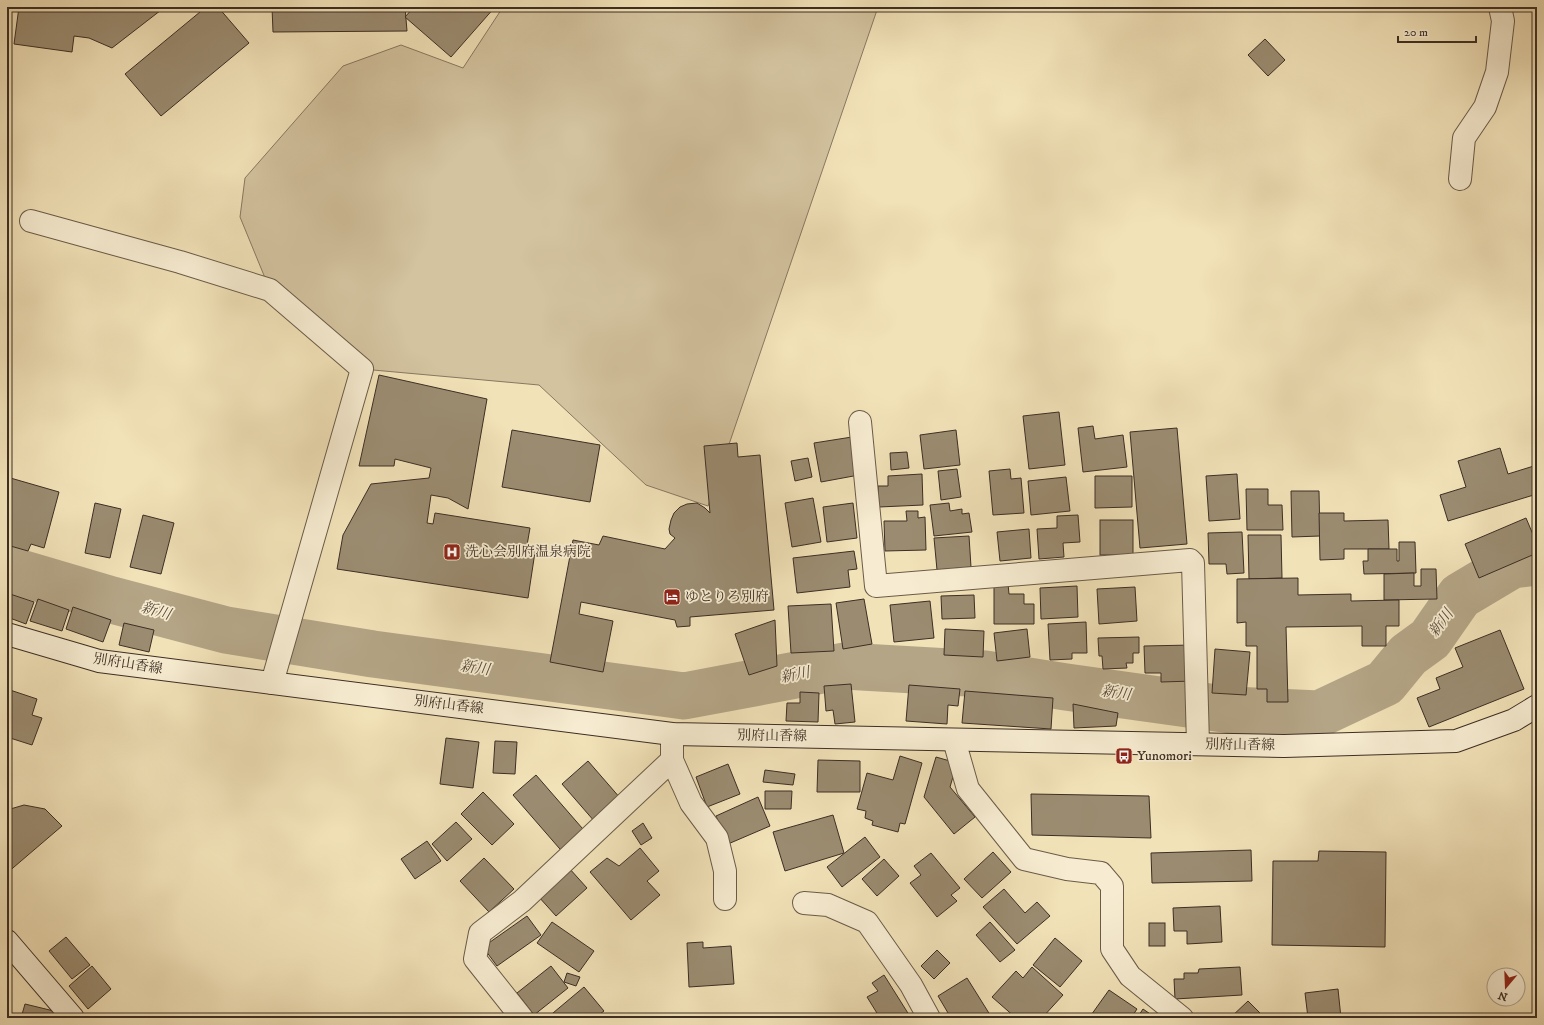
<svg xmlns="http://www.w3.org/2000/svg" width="1544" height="1025" viewBox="0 0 1544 1025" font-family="'IM FELL DW Pica','Noto Serif JP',serif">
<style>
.green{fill:#d3c39f;stroke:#887862}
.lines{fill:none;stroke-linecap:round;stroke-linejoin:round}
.river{stroke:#b4a586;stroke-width:47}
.building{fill:#9b8c71;stroke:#3c2e24}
.street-casing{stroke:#6a5b49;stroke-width:24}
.secondary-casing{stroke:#3c2e24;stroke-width:24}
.street{stroke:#f7ecd1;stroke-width:22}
.secondary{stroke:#f7ecd1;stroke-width:22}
.labels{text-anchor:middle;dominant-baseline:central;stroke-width:3.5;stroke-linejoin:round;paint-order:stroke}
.poi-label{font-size:14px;fill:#3c2e24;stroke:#f7ecd1;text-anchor:start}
.street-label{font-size:14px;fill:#3c2e24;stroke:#f7ecd1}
.water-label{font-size:15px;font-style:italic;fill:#5a4c3c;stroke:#f7ecd1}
</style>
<rect width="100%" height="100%" fill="#f2e2b8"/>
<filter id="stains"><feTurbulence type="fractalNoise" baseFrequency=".005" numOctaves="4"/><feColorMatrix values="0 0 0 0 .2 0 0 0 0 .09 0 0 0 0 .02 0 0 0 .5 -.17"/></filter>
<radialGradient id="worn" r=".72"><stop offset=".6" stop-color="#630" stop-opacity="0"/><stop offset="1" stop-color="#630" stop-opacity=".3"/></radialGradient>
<!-- green -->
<path class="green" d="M503,7H878L708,506L646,485L539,385L362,369L270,290L240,217L245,178L343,66L401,45L463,68Z"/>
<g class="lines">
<!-- river -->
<path class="river" d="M7,569L112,600L226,630L373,654L684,696L844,666L985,674L1066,687L1231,710L1319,714L1385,683L1408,655L1430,639L1460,596L1512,565L1537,562"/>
</g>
<!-- building -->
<g class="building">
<path d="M19,7H165L112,48L89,38L74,36L72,52L14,44Z"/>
<path d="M206,7H218L249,43L161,116L125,74Z"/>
<path d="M272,7H405L407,31L273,32Z"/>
<path d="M414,7H495L451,57L405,17Z"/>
<path d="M1265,39L1285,60L1268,76L1248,55Z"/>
<path d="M379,375L487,399L468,509L448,498L431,495L427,523L433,524L435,513L530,528L526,551L535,552L528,598L337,569L343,535L371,484L429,478L431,468L395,459L394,466H359Z"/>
<path d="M1059,412L1065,465L1029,469L1023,416Z"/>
<path d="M1093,426L1095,439L1123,435L1127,467L1083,472L1078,428Z"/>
<path d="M1177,428L1187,544L1140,548L1130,432Z"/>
<path d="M512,430L600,445L590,502L502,487Z"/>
<path d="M956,430L960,465L924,469L920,435Z"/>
<path d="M852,437L859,475L821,482L814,443Z"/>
<path d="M737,443L738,457L760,455L774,610L690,617V626L677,627L675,620L581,602L579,614L613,621L603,672L550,662L573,540L599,545L603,536L665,549L675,538L670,534L669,529L671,520L674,513L680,507L687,504L697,503L705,508L710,513L704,446Z"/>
<path d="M1500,448L1508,474L1537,465V494L1448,521L1440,495L1466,487L1458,461Z"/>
<path d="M907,452L909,468L891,470L890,453Z"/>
<path d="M808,458L812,477L795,481L791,461Z"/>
<path d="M957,469L961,497L941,500L938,471Z"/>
<path d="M1010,469L1011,479L1021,478L1024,513L993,515L989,471Z"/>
<path d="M922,474L923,505L879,507L878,486H888V476Z"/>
<path d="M1237,474L1240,519L1209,521L1206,476Z"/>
<path d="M1095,476H1132V507L1095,508Z"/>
<path d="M7,477L59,492L44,548L31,544L28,551L7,545Z"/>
<path d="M1066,477L1070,511L1031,515L1028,481Z"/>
<path d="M1246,489H1268V505H1282L1283,530H1247Z"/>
<path d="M1291,491H1319L1320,536L1292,537Z"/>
<path d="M813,498L821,542L792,547L785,503Z"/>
<path d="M95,503L121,509L110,558L85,553Z"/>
<path d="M853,503L857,538L827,542L823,507Z"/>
<path d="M949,503L950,511L962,509V514L969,513L972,532L934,536L930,505Z"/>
<path d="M906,511H918V518L925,517L926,550L885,551L884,521H907Z"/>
<path d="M1319,513H1344V521L1388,520L1389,549H1344V559L1320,560Z"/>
<path d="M143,515L174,523L161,574L130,567Z"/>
<path d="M1078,515L1080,542L1063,543L1064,557L1039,559L1037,529L1057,528V516Z"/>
<path d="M1526,518L1537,544V553L1479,578L1465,544Z"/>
<rect x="1100" y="520" width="33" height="35"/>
<path d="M1029,529L1031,558L1000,561L997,532Z"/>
<path d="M1242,532L1244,573L1227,574L1226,564H1209L1208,533Z"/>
<path d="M1248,535H1281L1282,578L1249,579Z"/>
<path d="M969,536L971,567L937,570L934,538Z"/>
<path d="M1399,542H1415L1416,573L1364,574L1363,561H1368V549H1397V561H1399Z"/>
<path d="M854,551L857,569L848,570L850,587L797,593L793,558Z"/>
<path d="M1421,569H1436L1437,599L1384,600V574L1414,573V586H1421Z"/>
<path d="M1298,578V595L1351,594V601L1399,600V626H1386V646H1362V626L1286,627L1288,702H1267V689H1257V646H1246V622L1237,623V579Z"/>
<path d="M994,584H1008L1009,594H1024V604H1034V624H994Z"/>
<path d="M1077,586L1078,617L1041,619L1040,588Z"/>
<path d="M1135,587L1137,621L1099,624L1097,589Z"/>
<path d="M7,593L34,602L26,624L7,617Z"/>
<path d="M974,595L975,618L942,619L941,596Z"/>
<path d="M38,599L69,610L62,631L30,621Z"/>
<path d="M864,599L872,644L843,649L836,603Z"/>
<path d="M930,601L934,638L894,642L890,605Z"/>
<path d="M831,604L834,651L791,653L788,606Z"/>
<path d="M73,607L111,620L103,642L66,629Z"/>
<path d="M775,620L777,666L749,675L735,634Z"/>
<path d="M1086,622L1087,653H1072V659L1050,660L1048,624Z"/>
<path d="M124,623L154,630L149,652L119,645Z"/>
<path d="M945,629L984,631L983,657L944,655Z"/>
<path d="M1027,629L1030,657L997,661L994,633Z"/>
<path d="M1500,630L1524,689L1429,727L1417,698L1440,689L1436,678L1463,667L1455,648Z"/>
<path d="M1139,637V653H1133V663H1126L1127,668L1103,669L1102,656H1099L1098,638Z"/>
<path d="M1192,645L1193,681L1161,682V673H1145L1144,646Z"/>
<path d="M1215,649L1250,652L1246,695L1212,693Z"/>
<path d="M851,684L855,722L835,724L833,710L826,711L824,686Z"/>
<path d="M909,685L960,689L958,706L948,705L947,724L906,721Z"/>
<path d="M7,689L37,699L32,715L42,718L32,745L7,737Z"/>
<path d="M965,691L1053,698L1051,729L962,723Z"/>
<path d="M800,692L819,693L818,722L786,721L787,703H800Z"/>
<path d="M1073,704L1118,713L1116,726L1074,728Z"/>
<path d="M446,738L479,742L473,788L440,784Z"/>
<path d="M495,741L517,742L515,774L493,773Z"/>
<path d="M900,756L922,763L905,824L900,823L898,832L872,825L873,821L865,818L866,811L857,809L867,773L893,780Z"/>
<path d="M936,757L957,763L950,787L975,817L954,834L924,797Z"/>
<path d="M818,760L860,761V792H817Z"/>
<path d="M588,761L621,799L595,822L562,784Z"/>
<path d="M728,764L740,794L707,807L696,777Z"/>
<path d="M765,770L795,774L793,785L763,782Z"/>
<path d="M536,775L589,836L566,856L513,795Z"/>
<path d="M765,791H792L791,809H765Z"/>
<path d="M483,792L514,824L492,845L461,814Z"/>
<path d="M1031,794L1149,796L1151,838L1032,835Z"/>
<path d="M758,797L770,826L728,844L716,816Z"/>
<path d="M24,805L45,809L62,826L7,873V810Z"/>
<path d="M833,815L844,853L785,871L773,832Z"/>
<path d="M456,822L472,839L447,861L432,844Z"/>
<path d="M643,823L652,838L641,845L632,831Z"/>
<path d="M865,837L880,857L842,887L827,867Z"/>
<path d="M427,841L441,861L415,879L401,859Z"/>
<path d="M640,848L659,871L647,881L660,895L631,920L590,872L607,858L619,866Z"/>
<path d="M1251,850L1252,881L1152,883L1151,853Z"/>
<path d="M1319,851L1386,852L1385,947L1272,945L1273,861H1318Z"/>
<path d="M993,852L1011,872L982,898L964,879Z"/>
<path d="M931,853L960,888L951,895L957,901L937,917L910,883L921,875L914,866Z"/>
<path d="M484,858L514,889L489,912L460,881Z"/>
<path d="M884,859L899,876L877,896L862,879Z"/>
<path d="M569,868L587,888L556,916L538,896Z"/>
<path d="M1004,889L1025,913L1037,902L1050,916L1017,944L983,907Z"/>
<path d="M1220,906L1222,942L1187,944V931H1174L1173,908Z"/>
<path d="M527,916L541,935L497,966L483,947Z"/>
<path d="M552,922L594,951L579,972L537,943Z"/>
<path d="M990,922L1015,950L1000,962L976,935Z"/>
<rect x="1149" y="923" width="16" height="23"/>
<path d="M66,937L90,965L72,979L49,951Z"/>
<path d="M1055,938L1082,961L1060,987L1033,965Z"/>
<path d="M703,942V948L731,946L734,984L689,987L687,943Z"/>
<path d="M937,950L950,963L934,979L921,966Z"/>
<path d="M92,966L111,989L88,1009L69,986Z"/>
<path d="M551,966L568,988L534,1015L517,993Z"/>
<path d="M1032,967L1063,995L1042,1018H1016L992,997L1016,971L1023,978Z"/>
<path d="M1240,967L1242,995L1175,999L1174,979H1184V973H1198L1199,969Z"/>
<path d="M567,973L580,977L576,986L564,982Z"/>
<path d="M884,975L911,1018H880L867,997L878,991L872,983Z"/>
<path d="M967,978L992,1018H951L938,996Z"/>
<path d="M584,987L604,1011L595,1018H547Z"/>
<path d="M1338,989L1341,1018H1308L1305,993Z"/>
<path d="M1109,990L1137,1009L1131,1018H1089Z"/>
<path d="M1248,1001L1265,1018H1230Z"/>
<path d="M25,1004L58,1012L57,1018H21Z"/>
<path d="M1143,1009L1156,1018H1137Z"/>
</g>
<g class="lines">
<!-- street casing -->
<g class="street-casing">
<g id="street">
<path d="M1460,179L1464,138L1485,107L1497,72L1503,21L1500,7"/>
<path d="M31,221L180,262L270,290L362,369L272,683"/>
<path d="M860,422L876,586L1190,560L1193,563L1198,744"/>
<path d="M954,740L968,789L1024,859L1067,869L1101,873L1112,886V949L1130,976L1182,1018"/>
<path d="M672,760L691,803L717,838L725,871V899"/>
<path d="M804,903L828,905L867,922L911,985L929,1018"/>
<path d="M522,1018L475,959L480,933L522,901L672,760V734"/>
</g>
</g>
<!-- secondary casing -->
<g class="secondary-casing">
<g id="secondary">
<path d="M7,634L99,661L672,734L1284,746L1456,741L1514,720L1537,706"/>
<path d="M7,941L73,1018"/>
</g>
</g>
<!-- street -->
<use href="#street" class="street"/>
<!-- secondary -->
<use href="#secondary" class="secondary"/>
</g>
<!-- icons -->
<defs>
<g id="hospital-square" transform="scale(0.9)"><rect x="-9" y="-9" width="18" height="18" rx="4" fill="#8f2418" stroke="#f7ecd1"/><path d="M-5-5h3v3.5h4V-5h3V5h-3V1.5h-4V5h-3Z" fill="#fff"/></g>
<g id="hotel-square" transform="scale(0.9)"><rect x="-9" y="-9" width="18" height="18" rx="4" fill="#8f2418" stroke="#f7ecd1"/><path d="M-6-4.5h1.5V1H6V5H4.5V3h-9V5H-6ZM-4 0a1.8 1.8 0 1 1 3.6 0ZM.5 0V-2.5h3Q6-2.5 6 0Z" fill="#fff"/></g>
<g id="bus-square" transform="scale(0.9)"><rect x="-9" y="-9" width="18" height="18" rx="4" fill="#8f2418" stroke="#f7ecd1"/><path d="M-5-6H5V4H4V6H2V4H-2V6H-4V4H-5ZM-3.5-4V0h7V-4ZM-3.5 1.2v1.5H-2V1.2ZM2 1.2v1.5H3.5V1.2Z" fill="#fff"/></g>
</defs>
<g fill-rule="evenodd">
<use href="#hospital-square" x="452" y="552"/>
<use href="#hotel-square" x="672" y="597"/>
<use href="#bus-square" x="1124" y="756"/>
</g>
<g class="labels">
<!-- poi labels -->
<g class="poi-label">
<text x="465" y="552">洗心会別府温泉病院</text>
<text x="685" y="597">ゆとりろ別府</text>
<text x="1137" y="756">Yunomori</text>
</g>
<!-- street labels -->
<g class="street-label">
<text transform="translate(128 664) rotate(9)">別府山香線</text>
<text transform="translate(449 705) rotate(7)">別府山香線</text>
<text transform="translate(772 736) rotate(1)">別府山香線</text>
<text transform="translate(1240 745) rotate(1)">別府山香線</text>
</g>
<!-- water labels -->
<g class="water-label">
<text transform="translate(156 611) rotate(16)">新川</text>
<text transform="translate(1441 623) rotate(-54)">新川</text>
<text transform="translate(475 668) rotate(8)">新川</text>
<text transform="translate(795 675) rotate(-11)">新川</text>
<text transform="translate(1116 693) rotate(8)">新川</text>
</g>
</g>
<!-- margin -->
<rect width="1544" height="1025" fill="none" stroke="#f2e2b8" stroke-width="24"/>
<rect x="8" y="8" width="1528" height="1009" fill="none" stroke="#3c2e24" stroke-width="2"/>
<rect x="12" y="12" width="1520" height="1001" fill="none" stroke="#3c2e24"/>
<!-- north arrow -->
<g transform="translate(1506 987) rotate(199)"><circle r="19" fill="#f7ecd1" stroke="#aca08c"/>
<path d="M0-3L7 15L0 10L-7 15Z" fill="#8f2418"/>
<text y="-6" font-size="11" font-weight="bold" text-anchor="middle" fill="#3c2e24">N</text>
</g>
<!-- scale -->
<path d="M1398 36v6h78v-6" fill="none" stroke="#3c2e24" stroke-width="2"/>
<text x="1404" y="36" font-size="12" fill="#3c2e24" stroke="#f7ecd1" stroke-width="3" paint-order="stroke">20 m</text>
<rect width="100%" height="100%" filter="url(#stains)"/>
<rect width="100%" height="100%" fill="url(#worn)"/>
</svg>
